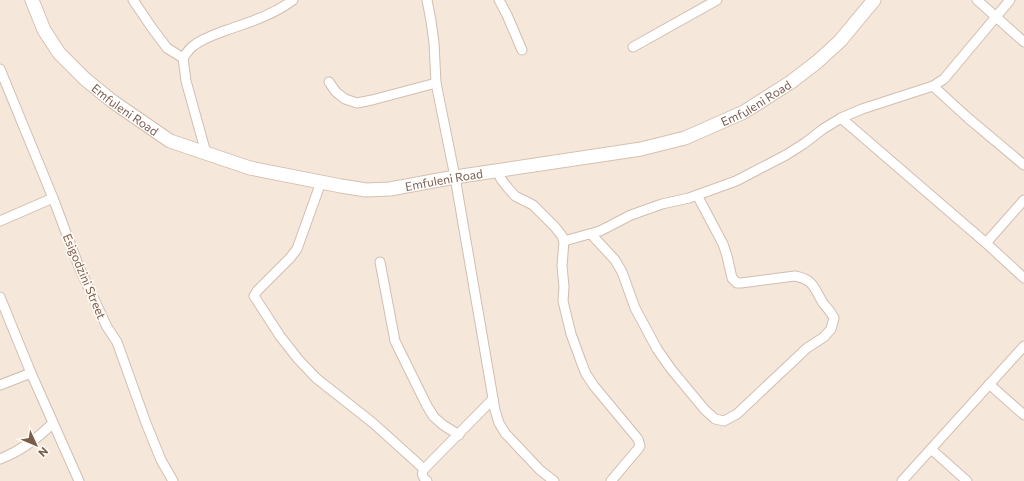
<svg xmlns="http://www.w3.org/2000/svg" width="1024" height="481" viewBox="0 0 1024 481" font-family="Commissioner,sans-serif">
<style>
.residential{fill:#f5e8da}
.lines{fill:none;stroke-linecap:round;stroke-linejoin:round}
.street-casing{stroke:#d1beb0;stroke-width:11}
.secondary-casing{stroke:#d6c0b0;stroke-width:15}
.street{stroke:#fff;stroke-width:9}
.secondary{stroke:#fff;stroke-width:13}
.labels{text-anchor:middle;dominant-baseline:central;stroke-width:3.5;stroke-linejoin:round;paint-order:stroke}
.street-label{font-size:12px;fill:#7a5c4d;stroke:#fffaf3}
</style>
<rect width="100%" height="100%" fill="#fdf6ec"/>
<!-- residential -->
<rect class="residential" x="0" y="0" width="1024" height="481"/>
<g class="lines">
<!-- street casing -->
<g class="street-casing">
<g id="street">
<path d="M133,0L152,28L167,48L183,58"/>
<path d="M427,0L431,21L434,43L436,83L455,177L495,410L499,423L505,433L540,470L554,481"/>
<path d="M499,0L507,15L522,50"/>
<path d="M977,0L1024,42"/>
<path d="M633,47L717,0"/>
<path d="M0,69L53,198L79,267L107,327L117,342L146,423L161,460L173,481"/>
<path d="M329,82L336,92L345,99L357,103L372,100L436,83"/>
<path d="M933,86L968,118L1024,165"/>
<path d="M841,118L986,243L1024,278"/>
<path d="M206,153L186,81L183,58C186,54 189,49 193,46C203,38 216,34 227,30C250,22 273,15 293,0"/>
<path d="M497,171L501,179L508,188L515,196L533,205L555,227L562,236L564,241L562,266L564,287L563,301L571,334L582,364L586,374L594,386L638,439L640,446L638,449L611,481"/>
<path d="M321,182L297,249L290,258L257,291L254,296L280,336L298,359L316,378L373,423L424,469"/>
<path d="M0,221L53,198"/>
<path d="M591,234L615,260L622,272L635,308L657,349L671,369L705,410L715,419L724,421L737,414L807,348L824,337L831,329L834,318C831,312 827,308 823,303C814,289 815,280 795,276L741,283H737L732,278L727,256L723,244L697,195"/>
<path d="M564,241L600,231L631,215L662,204L689,198L736,181L786,155L805,143L823,129L841,118L862,109L933,86L944,79L1010,0"/>
<path d="M986,243L1024,200"/>
<path d="M380,262L395,341L427,406L434,417L443,425L459,435"/>
<path d="M0,297L31,373L79,481"/>
<path d="M989,384L1024,415"/>
<path d="M0,385L31,373"/>
<path d="M931,449L967,481"/>
<path d="M0,459C21,451 37,439 53,423"/>
<path d="M427,481C422,477 421,474 424,469L493,399"/>
<path d="M902,481L1024,346"/>
</g>
</g>
<!-- secondary casing -->
<g class="secondary-casing">
<g id="secondary">
<path id="s1" d="M32,0L44,30L59,53L85,79L112,101L170,141L250,168L341,186L366,190L390,189L455,177L641,149L685,138L744,112L791,82L817,62L840,41L874,0"/>
</g>
</g>
<!-- street -->
<use href="#street" class="street"/>
<!-- secondary -->
<use href="#secondary" class="secondary"/>
</g>
<g class="labels">
<!-- street labels -->
<g class="street-label">
<text stroke="none"><textPath href="#s1" startOffset="807">Emfuleni Road</textPath></text>
<text stroke="none"><textPath href="#s1" startOffset="147">Emfuleni Road</textPath></text>
<text stroke="none"><textPath href="#s1" startOffset="483">Emfuleni Road</textPath></text>
<text transform="translate(85 276) rotate(67)">Esigodzini Street</text>
</g>
</g>
<!-- north arrow -->
<g transform="translate(36 445) rotate(134)" stroke="#fffaf3" stroke-width="3" paint-order="stroke">
<path d="M0-3L7 15L0 10L-7 15Z" fill="#7a5c4d"/>
<text y="-6" font-size="11" font-weight="bold" text-anchor="middle" fill="#7a5c4d">N</text>
</g>
</svg>
